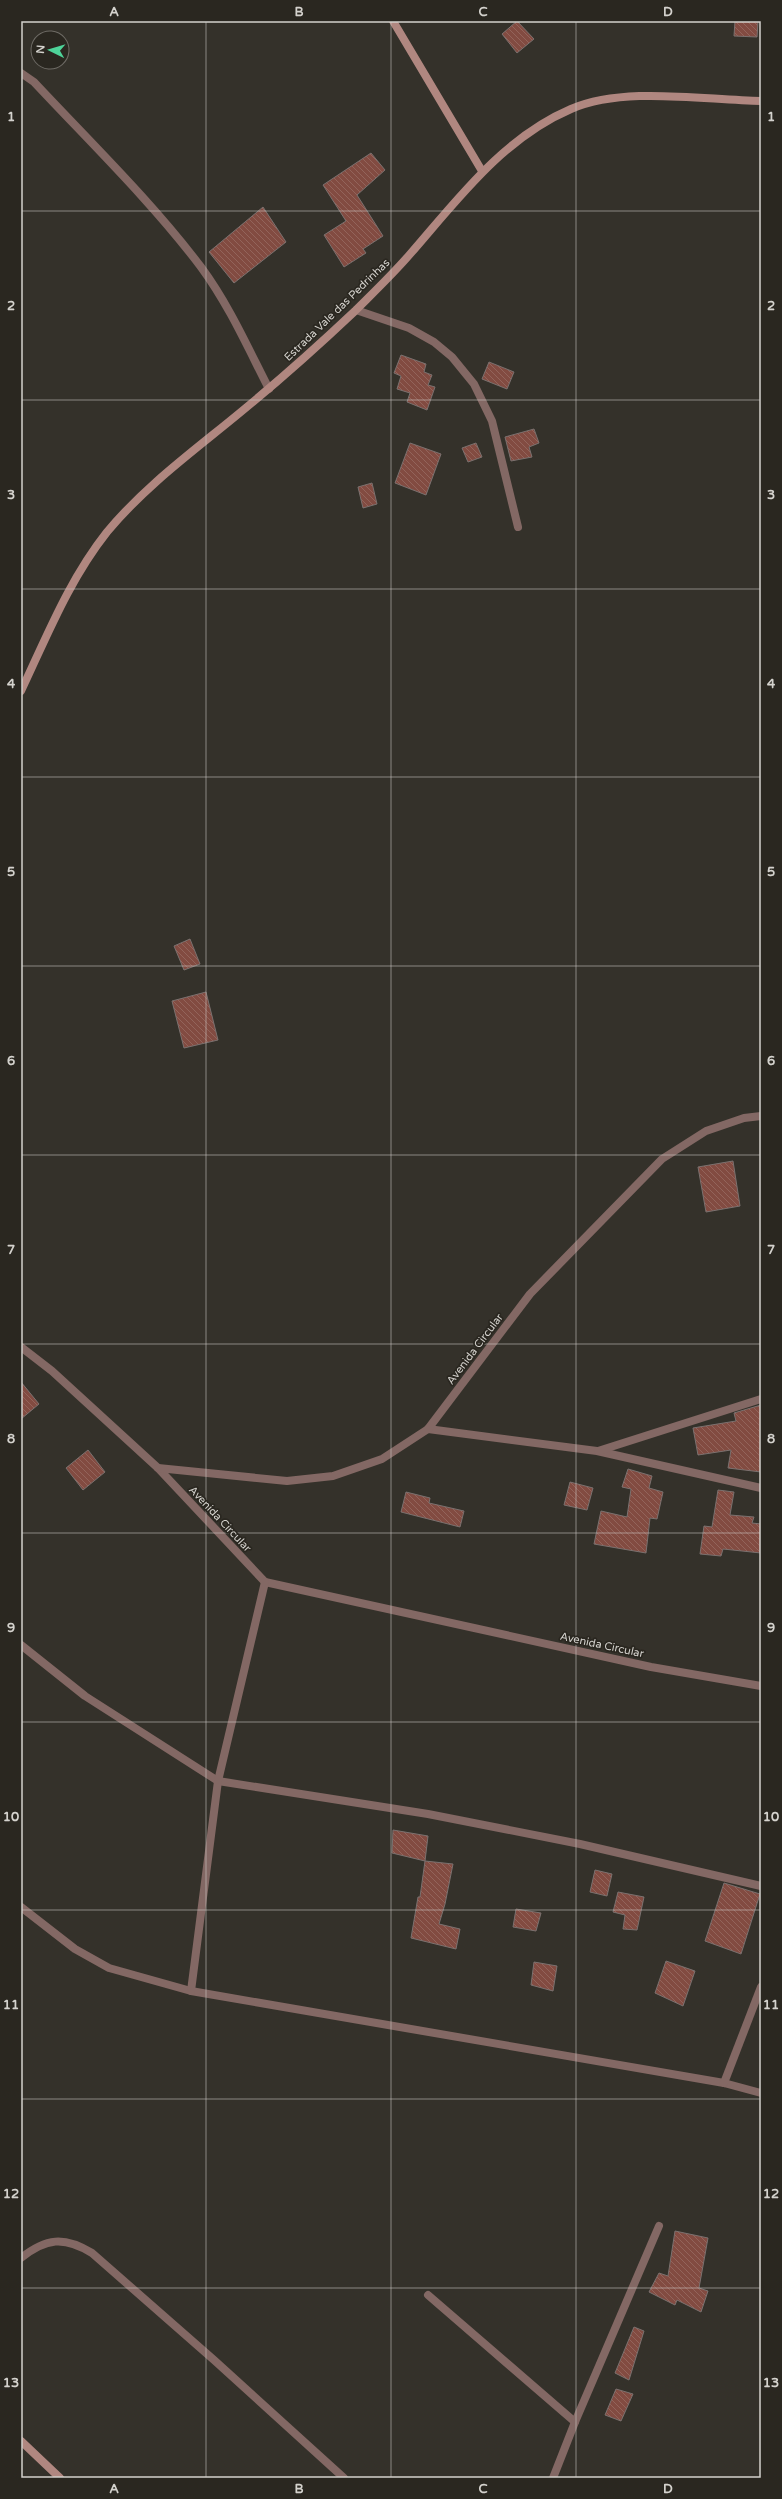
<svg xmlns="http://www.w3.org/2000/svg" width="782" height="2499" viewBox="0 0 782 2499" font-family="'Varela Round',sans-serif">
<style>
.building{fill:url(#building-back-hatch);stroke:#7b716f}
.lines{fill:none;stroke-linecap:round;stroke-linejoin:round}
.street{stroke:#836864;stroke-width:8}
.secondary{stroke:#b08780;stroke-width:8}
.grid{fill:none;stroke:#d4d2cd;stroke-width:1;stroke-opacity:0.55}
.labels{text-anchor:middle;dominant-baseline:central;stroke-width:3.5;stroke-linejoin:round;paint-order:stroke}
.street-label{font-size:11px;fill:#d4d2cd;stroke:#2a2720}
.neatline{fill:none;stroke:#d4d2cd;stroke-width:1.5}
.grid-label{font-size:13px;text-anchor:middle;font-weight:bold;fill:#d4d2cd}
</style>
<defs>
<pattern id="building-back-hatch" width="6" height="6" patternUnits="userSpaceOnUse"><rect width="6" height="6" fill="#824b41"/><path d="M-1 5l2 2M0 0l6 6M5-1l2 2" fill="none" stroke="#93645b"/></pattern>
</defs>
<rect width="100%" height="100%" fill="#34312a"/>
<!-- building -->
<g class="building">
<path d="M517,21L534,39L517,53L502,34Z"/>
<path d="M735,21H758L757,37L734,36Z"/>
<path d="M371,153L385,170L357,195L383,236L363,249L366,253L344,267L324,235L346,221L323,185Z"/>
<path d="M263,207L286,242L234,283L209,252Z"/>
<path d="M401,355L426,364L424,372L432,375L428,385L435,387L427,410L407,402L410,393L397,389L401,376L394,373Z"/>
<path d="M489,362L514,372L507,389L482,379Z"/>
<path d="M534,429L539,443L529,447L532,457L511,461L505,437Z"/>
<path d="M410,443L441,454L426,495L395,483Z"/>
<path d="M476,443L482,457L468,462L462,448Z"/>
<path d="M372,483L377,504L363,508L358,487Z"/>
<path d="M190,939L200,964L184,970L174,946Z"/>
<path d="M206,992L218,1040L184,1048L172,1001Z"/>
<path d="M733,1161L740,1206L706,1212L698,1167Z"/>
<path d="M21,1382L39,1404L21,1419Z"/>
<path d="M761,1405V1472L728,1468L731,1450L698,1455L693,1428L736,1421L734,1413Z"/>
<path d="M88,1450L105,1472L83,1490L66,1468Z"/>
<path d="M628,1469L652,1476L649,1488L663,1492L657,1519L650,1518L646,1553L594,1544L601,1511L627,1517L631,1489L622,1487Z"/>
<path d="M570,1482L593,1488L587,1510L564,1505Z"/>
<path d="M718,1490L734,1492L730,1515L754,1517L752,1523L761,1524V1553L723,1549L721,1556L700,1554L704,1526L712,1527Z"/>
<path d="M406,1492L430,1498L429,1503L464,1511L460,1527L401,1512Z"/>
<path d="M393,1830L428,1836L425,1861L392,1853Z"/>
<path d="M425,1861L453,1864L445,1904L439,1924L460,1929L456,1949L411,1938L418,1897H420Z"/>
<path d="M595,1870L612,1874L607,1896L590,1892Z"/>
<path d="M724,1883L760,1894L741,1954L705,1941Z"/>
<path d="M618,1892L644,1897L637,1930L623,1929L625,1915L613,1912Z"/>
<path d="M516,1909L541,1913L536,1931L513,1927Z"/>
<path d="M666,1961L695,1971L683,2006L655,1993Z"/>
<path d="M534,1962L557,1966L553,1991L531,1985Z"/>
<path d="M675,2231L708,2238L699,2288L708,2291L701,2312L677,2300L675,2305L649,2292L659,2273L668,2276Z"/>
<path d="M634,2327L644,2331L629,2380L615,2373Z"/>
<path d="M616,2389L633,2394L621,2421L605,2415Z"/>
</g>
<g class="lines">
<!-- street -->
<g class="street">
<path d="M21,73L34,82C91,143 151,201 201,267C229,305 248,348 269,389"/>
<path d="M356,310L409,328L434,342L452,357L474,384L492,421L518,527"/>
<path d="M21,1347L52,1371L158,1468L265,1582L651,1667L761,1686"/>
<path d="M428,1429L597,1451L761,1488"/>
<path d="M598,1451L761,1399"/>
<path d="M158,1468L287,1481L333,1476L382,1459L428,1429L530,1294L662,1159L706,1131L744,1118L761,1116"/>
<path d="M21,1645L85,1696L218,1781L428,1814L580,1844L761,1886"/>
<path d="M21,1907L75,1949L109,1968L191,1991L724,2083L761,2093"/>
<path d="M191,1991L218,1781L265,1582"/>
<path d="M724,2083L761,1987"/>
<path d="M21,2258C46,2238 64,2236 92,2253L214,2360L344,2478"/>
<path d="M428,2295L575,2422"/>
<path d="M553,2478L575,2422L659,2226"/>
</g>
<!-- secondary -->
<g class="secondary">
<path d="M393,21L482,171"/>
<path d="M21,691C47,636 69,580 107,532C146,485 195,450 242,411C281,379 319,345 355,311C374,292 394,273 411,253C458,199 503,138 571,109C625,86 702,100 761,101"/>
<path d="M21,2441L60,2478"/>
</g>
</g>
<!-- grid -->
<path class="grid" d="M206,21V2478M391,21V2478M576,21V2478M21,211H761M21,400H761M21,589H761M21,777H761M21,966H761M21,1155H761M21,1344H761M21,1533H761M21,1722H761M21,1910H761M21,2099H761M21,2288H761"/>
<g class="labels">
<!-- street labels -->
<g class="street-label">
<text transform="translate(337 310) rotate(-44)">Estrada Vale das Pedrinhas</text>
<text transform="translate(475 1349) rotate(-53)">Avenida Circular</text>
<text transform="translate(220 1519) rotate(47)">Avenida Circular</text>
<text transform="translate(602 1645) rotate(12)">Avenida Circular</text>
</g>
</g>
<!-- border -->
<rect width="782" height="2499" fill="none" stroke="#2a2720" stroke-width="44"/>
<!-- north arrow -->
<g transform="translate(50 50) rotate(275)"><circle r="19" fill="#2a2720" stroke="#6e6b65"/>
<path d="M0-3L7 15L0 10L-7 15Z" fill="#4ed399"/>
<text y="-6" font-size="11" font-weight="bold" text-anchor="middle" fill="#d4d2cd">N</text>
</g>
<rect x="22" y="22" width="738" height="2455" class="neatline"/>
<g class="grid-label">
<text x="114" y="16">A</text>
<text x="299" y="16">B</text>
<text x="483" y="16">C</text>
<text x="668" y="16">D</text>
<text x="11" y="121">1</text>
<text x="771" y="121">1</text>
<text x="11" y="310">2</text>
<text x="771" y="310">2</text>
<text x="11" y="499">3</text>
<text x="771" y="499">3</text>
<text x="11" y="688">4</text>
<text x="771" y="688">4</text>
<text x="11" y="876">5</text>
<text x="771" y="876">5</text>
<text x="11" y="1065">6</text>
<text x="771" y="1065">6</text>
<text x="11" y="1254">7</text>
<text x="771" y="1254">7</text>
<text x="11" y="1443">8</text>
<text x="771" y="1443">8</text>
<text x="11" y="1632">9</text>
<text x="771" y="1632">9</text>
<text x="11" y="1821">10</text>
<text x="771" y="1821">10</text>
<text x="11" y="2009">11</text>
<text x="771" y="2009">11</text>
<text x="11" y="2198">12</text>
<text x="771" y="2198">12</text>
<text x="11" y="2387">13</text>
<text x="771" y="2387">13</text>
<text x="114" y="2493">A</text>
<text x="299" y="2493">B</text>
<text x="483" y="2493">C</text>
<text x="668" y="2493">D</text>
</g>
</svg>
